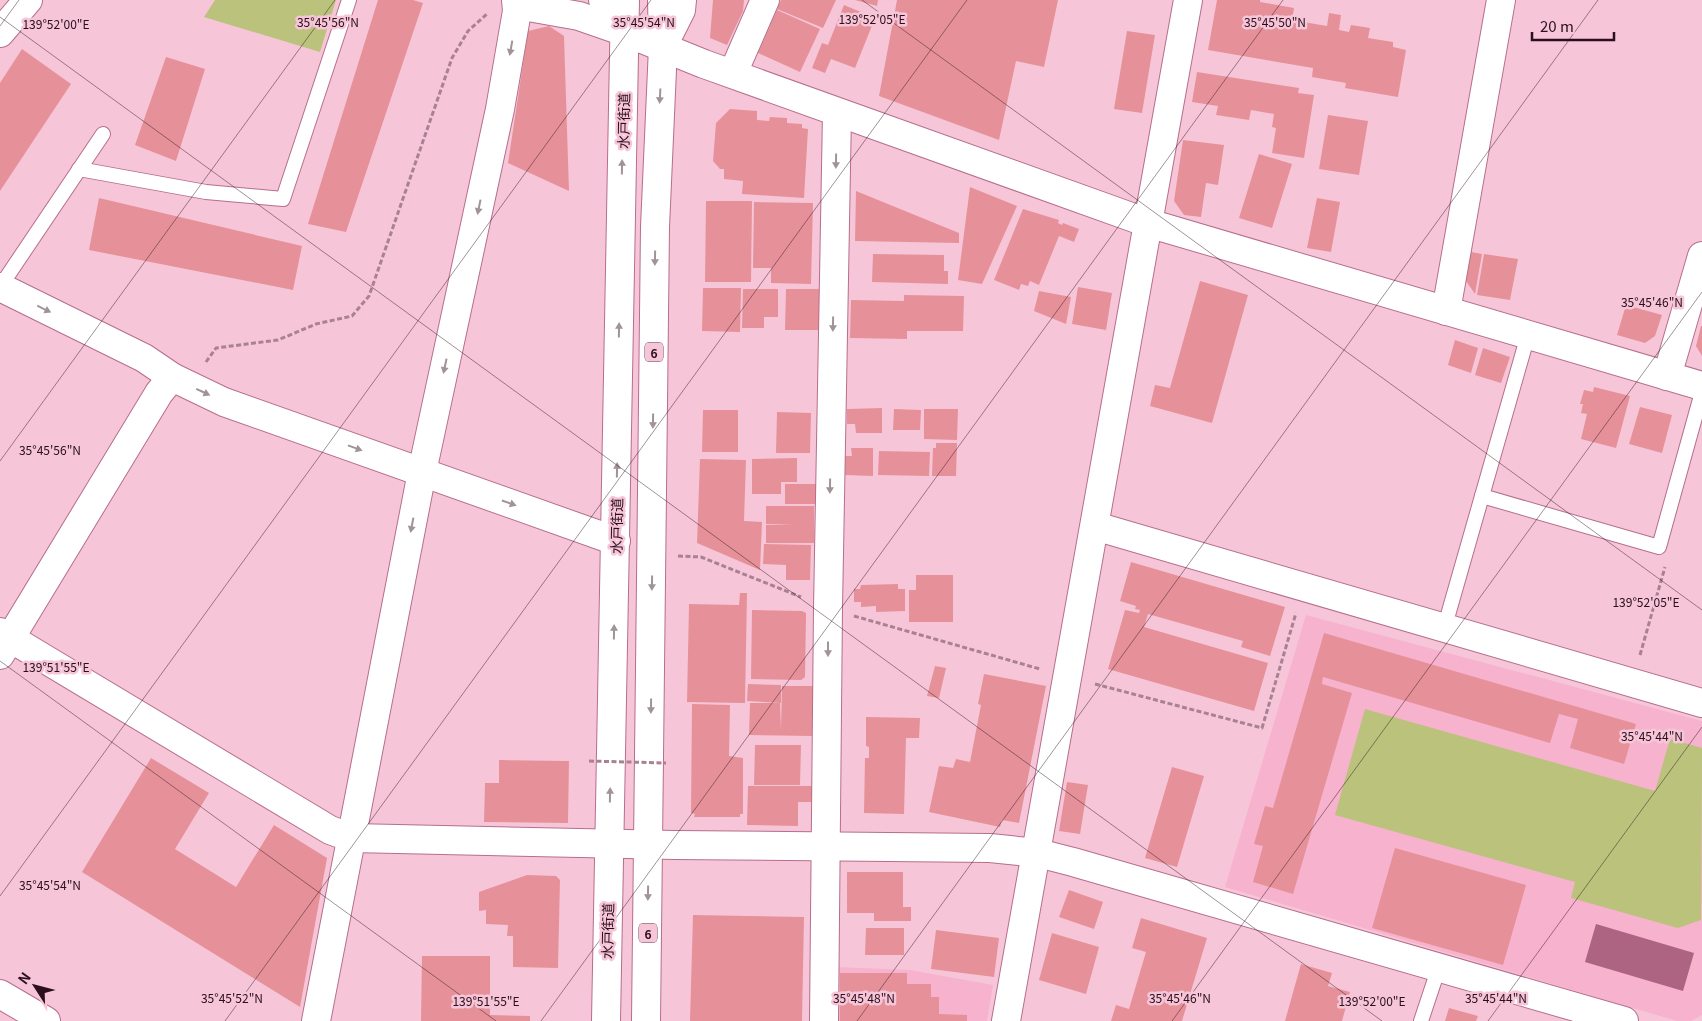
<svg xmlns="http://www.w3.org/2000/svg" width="1702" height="1021" viewBox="0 0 1702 1021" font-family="Georgia,'Noto Sans JP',serif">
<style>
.built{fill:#f7b2cd}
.green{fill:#bac27b}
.water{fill:#ad6382}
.building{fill:#e69199}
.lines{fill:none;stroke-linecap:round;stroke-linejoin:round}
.lane-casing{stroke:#b66e8c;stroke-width:16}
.street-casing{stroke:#b66e8c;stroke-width:30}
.secondary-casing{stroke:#b66e8c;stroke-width:30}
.highway-casing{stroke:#b66e8c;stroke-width:30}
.path{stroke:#aa8192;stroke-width:3;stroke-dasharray:5 2.5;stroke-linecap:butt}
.lane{stroke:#fff;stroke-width:14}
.street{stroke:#fff;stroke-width:28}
.secondary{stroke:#fff;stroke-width:28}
.highway{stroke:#fff;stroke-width:28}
.path-bridge{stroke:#aa8192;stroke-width:3;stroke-dasharray:5 2.5;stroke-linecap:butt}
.oneway{fill:#a09399}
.ticks{fill:none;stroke:#2b0f1c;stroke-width:1;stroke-opacity:0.45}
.labels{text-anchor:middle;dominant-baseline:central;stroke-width:5;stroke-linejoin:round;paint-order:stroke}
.shield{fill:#f6c6d8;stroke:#684654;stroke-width:1}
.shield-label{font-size:12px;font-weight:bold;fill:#2b0f1c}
.street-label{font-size:14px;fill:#2b0f1c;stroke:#f6c6d8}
.ticks-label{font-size:12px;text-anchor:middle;fill:#2b0f1c;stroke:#f6c6d8;stroke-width:5;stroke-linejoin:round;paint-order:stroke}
</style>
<rect width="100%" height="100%" fill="#f6c6d8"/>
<!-- built -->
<g class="built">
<path d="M1306,615L1702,721V1015L1691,1021H1677L1225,887Z"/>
<path d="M836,967L910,970L993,985L987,1021H834Z"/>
</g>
<!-- green -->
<g class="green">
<path d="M215,0H336L320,52L204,17Z"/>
<path d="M1365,709L1655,791L1670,739L1702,748L1701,920L1678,928L1571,898L1575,882L1335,815Z"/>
</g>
<!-- water -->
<path class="water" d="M1596,924L1694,953L1683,991L1585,962Z"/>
<!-- building -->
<g class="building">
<path d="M378,0H413L423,3L346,232L308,224Z"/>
<path d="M713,0H744L743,11L727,45L710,38Z"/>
<path d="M781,0H836L823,28L777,9Z"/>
<path d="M855,0H878L877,6Z"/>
<path d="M897,0H1058L1044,67L1016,61L999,140L879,96Z"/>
<path d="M1217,0H1260V2L1294,8L1292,20L1327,26L1329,13L1341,15L1339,30L1349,32L1351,25L1370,28L1368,38L1393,42V47L1406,50L1398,97L1345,88L1346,83L1312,77L1313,68L1208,50Z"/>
<path d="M844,5L875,18L855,68L831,59L825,73L812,68L822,43L828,45Z"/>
<path d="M777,10L820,29L800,72L758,53Z"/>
<path d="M549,26L564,36L569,191L508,163L528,31Z"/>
<path d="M1127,31L1155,35L1142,113L1114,109Z"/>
<path d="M22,49L71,84L0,191V83Z"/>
<path d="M166,57L205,69L176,161L135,145Z"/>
<path d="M1197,72L1299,88L1298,93L1314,95L1304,158L1272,153L1276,128L1272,127L1274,114L1251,110L1249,120L1216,115L1218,106L1192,102Z"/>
<path d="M730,109L757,111V120L769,121L770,117L787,118V123L802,124V128L808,129L804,198L742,194L743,181L724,179V169H720L713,161L716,123Z"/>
<path d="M1328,115L1368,121L1359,175L1319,169Z"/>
<path d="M1183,140L1224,145L1218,185L1206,183L1201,217L1184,215L1174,201Z"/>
<path d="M1259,154L1292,164L1272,228L1239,218Z"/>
<path d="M970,187L1017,206L982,284L958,280Z"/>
<path d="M856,191L959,233V243L855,241Z"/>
<path d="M99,198L302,246L293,290L89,250Z"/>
<path d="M1317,198L1340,202L1331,252L1307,248Z"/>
<path d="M706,201H752L751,282H705Z"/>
<path d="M754,202L813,203L811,284L771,283V268H753Z"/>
<path d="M1023,209L1059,220L1058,223L1062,225L1063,223L1079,229L1074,242L1059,236L1039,285L1030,281L1028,286L1021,284L1019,290L994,280Z"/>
<path d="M1471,252L1482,254L1475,294L1466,281Z"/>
<path d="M873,254L944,255V271H948V284L872,282Z"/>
<path d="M1484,254L1518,259L1510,300L1477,295Z"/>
<path d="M1200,281L1248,295L1212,423L1150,406L1155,385L1170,388Z"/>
<path d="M1078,287L1112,293L1106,330L1072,324Z"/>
<path d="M703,288H741L740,332L702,331Z"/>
<path d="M743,289H778V317H764V328H742Z"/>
<path d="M786,289H821L820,330H785Z"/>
<path d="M1039,291L1071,297L1066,324L1034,311Z"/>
<path d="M904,295L964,296L963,331H907V339L850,338L851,300L904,301Z"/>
<path d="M1626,305L1662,315L1655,336L1645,343L1617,335Z"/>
<path d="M1701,326H1702V356L1696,346Z"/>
<path d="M1455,340L1478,348L1471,373L1448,365Z"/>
<path d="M1483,348L1510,357L1501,383L1475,375Z"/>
<path d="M1594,387L1630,396L1616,448L1581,439L1587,414L1581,413L1583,404H1580L1584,390L1593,392Z"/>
<path d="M1640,407L1672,415L1662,453L1629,444Z"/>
<path d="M882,408V433H856L855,424H847V409Z"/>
<path d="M894,409L921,410L920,430H893Z"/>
<path d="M924,409H958L957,440L924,439Z"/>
<path d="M703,410H738V452H702Z"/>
<path d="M777,412L811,413L810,453H776Z"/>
<path d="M936,443H957L956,476H932L933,448H936Z"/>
<path d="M851,448H873V476L845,475V456H852Z"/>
<path d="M879,451L930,452L929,476L878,475Z"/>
<path d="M797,458V482H781V494H752V459Z"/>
<path d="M700,459L746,460L744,521L762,522L760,570L697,543Z"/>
<rect x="785" y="484" width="32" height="20"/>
<path d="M766,506H814V543H766V525H794L766,524Z"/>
<path d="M764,544L811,545L810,580H786V565L763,564Z"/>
<path d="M1131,562L1285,607L1270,656L1241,647L1243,641L1148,614L1144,627L1268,663L1254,711L1108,669L1125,610L1139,613L1140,610L1135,609L1136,606L1120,601Z"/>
<path d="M916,575H953V622H909V590H916Z"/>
<path d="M898,584V589H905V611L876,612V606L861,607V602H854V589H860L861,585Z"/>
<path d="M740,593H747L745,703L687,702L689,604L739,605Z"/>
<path d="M752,610L802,611L806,613L805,677L801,680L751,679Z"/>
<path d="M1324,633L1636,724L1624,764L1570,748L1578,719L1559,714L1550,743L1323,677L1322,684L1352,693L1293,894L1253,882L1263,846L1254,844L1265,806L1273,808Z"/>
<path d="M935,666L946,668L939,698L927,696Z"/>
<path d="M984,674L1046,686L1019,823L1002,820L1000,827L929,812L939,766L953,768L956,759L970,762L981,705L978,704Z"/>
<path d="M748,684L781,685V703L747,701Z"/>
<path d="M782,686H814L812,736L749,735L750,703H780L781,730Z"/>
<path d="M692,704L730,705L729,756L743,758V814H740V817H694L695,814L691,813Z"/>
<path d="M866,717L920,718L919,738H906L904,814L864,813L865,758H869V747L866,746Z"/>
<path d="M755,745H801L800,785H754Z"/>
<path d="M151,758L209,793L175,849L236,887L274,825L327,858L300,1007L82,872Z"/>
<path d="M499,760L569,761L568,823L484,822L485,783H499Z"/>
<path d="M1172,767L1204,776L1177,867L1145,858Z"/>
<path d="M1067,782L1088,785L1080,834L1059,831Z"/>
<path d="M748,786H816V802H798V826L747,825Z"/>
<path d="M1395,848L1526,885L1503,965L1372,928Z"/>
<path d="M847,872H903V907H911V921H874V913H847Z"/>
<path d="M527,875L556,876L560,880L558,968L513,967V936H507L508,925L486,924V910L479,911V892Z"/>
<path d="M1069,890L1103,902L1094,929L1059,917Z"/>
<path d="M693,915L804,917L802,1021H690Z"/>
<path d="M1141,918L1207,938L1182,1021H1111L1116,1005L1129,1009L1146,952L1132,948Z"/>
<path d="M866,928H904V955H865Z"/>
<path d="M936,930L999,938L994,977L931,969Z"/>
<path d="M1052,933L1099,947L1086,994L1039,980Z"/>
<path d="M422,956H490V1015L530,1016V1021H421Z"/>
<path d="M1301,964L1332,973L1328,986L1350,992L1342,1021H1285Z"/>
<path d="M840,973H907V984H931V997H939V1014L967,1015V1021H840Z"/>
<path d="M1449,1008L1478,1016L1476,1021H1445Z"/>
</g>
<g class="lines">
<!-- lane casing -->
<g class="lane-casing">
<g id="lane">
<path d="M79,169L206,192L283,199L349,0"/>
<path d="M0,287L103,134"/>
<path d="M1482,496L1659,547L1702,392"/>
<path d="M1444,629L1528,335"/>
<path d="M1421,1021L1439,967"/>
</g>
</g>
<!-- street casing -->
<g class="street-casing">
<g id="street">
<path d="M517,5L579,16L625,32"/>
<path d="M0,33L28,0"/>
<path d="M733,73L765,0"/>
<path d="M0,287L144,358L172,377L224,402L616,541"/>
<path d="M1446,311L1501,0"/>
<path d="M1095,526L1702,703"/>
<path d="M0,655L159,393L172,377"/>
<path d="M0,994L46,1021"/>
<path d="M316,1021L422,472L500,109L517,11L516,0"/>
<path d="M824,1021L828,608L837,113"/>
<path d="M1006,1021L1148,223"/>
</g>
</g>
<!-- secondary casing -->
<g class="secondary-casing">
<g id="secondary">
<path d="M625,32L704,64L1148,223L1702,386"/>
<path d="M1148,223L1188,0"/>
<path d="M1667,376L1702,256"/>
<path d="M0,632L330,830L352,838L675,845L990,848L1038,853L1073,862L1624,1021"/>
</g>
</g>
<!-- highway casing -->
<g class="highway-casing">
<g id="highway">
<path d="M603,0L625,32"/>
<path d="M664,44L681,10L682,0"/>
<path d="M606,1021L625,0"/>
<path d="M646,1021L655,227L663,47L662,0"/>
</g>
</g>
<!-- path -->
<g class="path">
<path d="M206,362L216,348L278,340L316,324L352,316L369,296L452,58L468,31L488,13"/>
<path d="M678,556L701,557L801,597"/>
<path d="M854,616L1040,669"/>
<path d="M1640,655L1665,567"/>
<path d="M1095,684L1262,728L1296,613"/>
</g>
<!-- lane -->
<use href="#lane" class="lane"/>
<!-- street -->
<use href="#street" class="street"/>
<!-- secondary -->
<use href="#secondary" class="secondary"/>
<!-- highway -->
<use href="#highway" class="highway"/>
<!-- path-bridge -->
<path class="path-bridge" d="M589,761L666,763"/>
</g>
<!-- one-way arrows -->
<defs><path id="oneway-solid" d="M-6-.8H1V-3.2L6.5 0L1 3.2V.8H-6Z" transform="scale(1.25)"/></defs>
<g class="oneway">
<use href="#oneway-solid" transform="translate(511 48) rotate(100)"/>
<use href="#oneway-solid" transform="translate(660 96) rotate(93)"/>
<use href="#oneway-solid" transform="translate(836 161) rotate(91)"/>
<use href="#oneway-solid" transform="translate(622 167) rotate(-89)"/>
<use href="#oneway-solid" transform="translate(479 207) rotate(102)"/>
<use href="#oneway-solid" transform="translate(655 258) rotate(91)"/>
<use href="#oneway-solid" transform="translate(44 309) rotate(26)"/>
<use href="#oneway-solid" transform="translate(833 324) rotate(91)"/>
<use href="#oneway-solid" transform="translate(619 330) rotate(-89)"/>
<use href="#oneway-solid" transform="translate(445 366) rotate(102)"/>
<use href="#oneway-solid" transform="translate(203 392) rotate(25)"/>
<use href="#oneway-solid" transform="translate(653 421) rotate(91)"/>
<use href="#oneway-solid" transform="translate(355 448) rotate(20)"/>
<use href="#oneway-solid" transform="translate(617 470) rotate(-89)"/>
<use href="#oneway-solid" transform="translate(830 486) rotate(91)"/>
<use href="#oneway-solid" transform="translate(509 503) rotate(19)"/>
<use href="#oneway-solid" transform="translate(412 525) rotate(101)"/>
<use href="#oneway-solid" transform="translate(652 583) rotate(91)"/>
<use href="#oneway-solid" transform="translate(614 632) rotate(-89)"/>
<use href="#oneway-solid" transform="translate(828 649) rotate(90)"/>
<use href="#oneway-solid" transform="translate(651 706) rotate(91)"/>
<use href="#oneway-solid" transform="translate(610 795) rotate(-89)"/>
<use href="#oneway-solid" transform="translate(648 893) rotate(91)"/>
</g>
<!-- ticks -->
<path class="ticks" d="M862,0L1702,610M0,17L1382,1021M0,26L19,0M0,461L335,0M0,661L496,1021M0,896L651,0M225,1021L967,0M541,1021L1283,0M857,1021L1598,0M1172,1021L1702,292M1488,1021L1702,727"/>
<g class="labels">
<!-- shield labels -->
<g class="shield">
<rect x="645" y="342.5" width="18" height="19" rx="4"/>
<rect x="639" y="923.5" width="18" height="19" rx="4"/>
</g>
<g class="shield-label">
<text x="654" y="352">6</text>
<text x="648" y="933">6</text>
</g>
<!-- street labels -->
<g class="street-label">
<text transform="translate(623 121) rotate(-89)">水戸街道</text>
<text transform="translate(616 526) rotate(-89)">水戸街道</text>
<text transform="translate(607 931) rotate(-89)">水戸街道</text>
</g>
</g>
<g class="ticks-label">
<text x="872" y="24">139°52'05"E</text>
<text x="328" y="27">35°45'56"N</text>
<text x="644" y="27">35°45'54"N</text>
<text x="1275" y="27">35°45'50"N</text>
<text x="56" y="29">139°52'00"E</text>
<text x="1652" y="307">35°45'46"N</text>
<text x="50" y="455">35°45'56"N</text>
<text x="1646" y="607">139°52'05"E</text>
<text x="56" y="672">139°51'55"E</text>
<text x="1652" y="741">35°45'44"N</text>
<text x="50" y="890">35°45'54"N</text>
<text x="232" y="1003">35°45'52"N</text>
<text x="864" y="1003">35°45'48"N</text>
<text x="1180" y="1003">35°45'46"N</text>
<text x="1496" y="1003">35°45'44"N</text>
<text x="486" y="1006">139°51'55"E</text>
<text x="1372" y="1006">139°52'00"E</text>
</g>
<!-- north arrow -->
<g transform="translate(35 986) rotate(306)" stroke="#f6c6d8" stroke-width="4" paint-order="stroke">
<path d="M0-4L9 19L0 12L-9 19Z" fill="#2b0f1c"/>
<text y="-8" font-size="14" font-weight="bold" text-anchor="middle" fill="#2b0f1c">N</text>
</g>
<!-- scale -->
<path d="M1532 32v8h82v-8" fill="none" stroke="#2b0f1c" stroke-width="2.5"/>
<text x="1540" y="32" font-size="15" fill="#2b0f1c" stroke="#f6c6d8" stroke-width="4" paint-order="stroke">20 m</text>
</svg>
